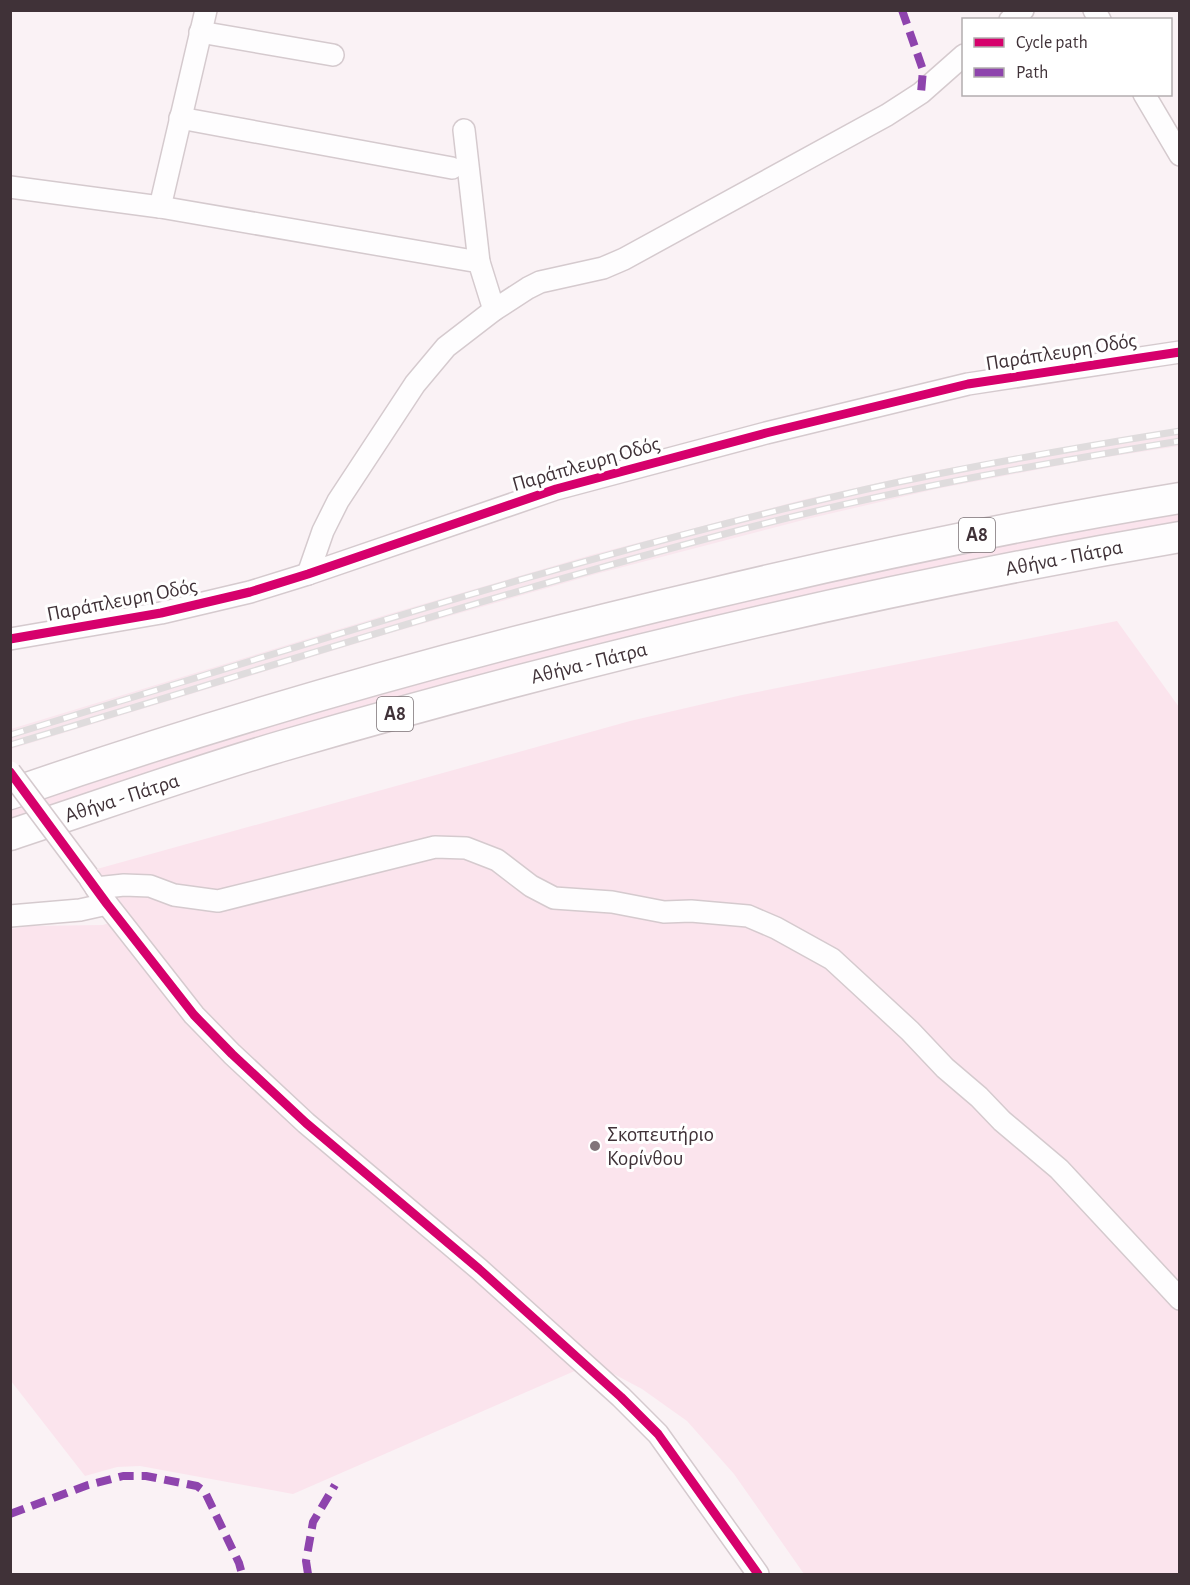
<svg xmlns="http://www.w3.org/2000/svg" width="1190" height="1585" viewBox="0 0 1190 1585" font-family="'Alegreya Sans',sans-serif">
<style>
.built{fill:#f9e7ee}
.green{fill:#fbe4ed}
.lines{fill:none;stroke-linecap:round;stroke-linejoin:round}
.minor-casing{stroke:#d5cace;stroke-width:24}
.highway-casing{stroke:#d5cace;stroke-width:33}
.minor{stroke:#fefdfe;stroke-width:21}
.highway{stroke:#fefdfe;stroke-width:30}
.rail-casing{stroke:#dfdcdd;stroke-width:7}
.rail{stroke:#fff;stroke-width:4.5;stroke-dasharray:14;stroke-linecap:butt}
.minor-bridge-casing{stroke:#d5cace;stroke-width:24;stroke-linecap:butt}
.minor-bridge{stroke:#fefdfe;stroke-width:21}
.quiet{stroke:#8e44ad;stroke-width:8;stroke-dasharray:15 8;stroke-linecap:butt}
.cycleway-casing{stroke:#fff;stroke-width:13}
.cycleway{stroke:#d6006c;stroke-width:9}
.poi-dot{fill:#81757a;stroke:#fff;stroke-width:2}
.labels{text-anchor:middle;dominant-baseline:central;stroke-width:6;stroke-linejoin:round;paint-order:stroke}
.shield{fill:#fff;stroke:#797074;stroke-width:1.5}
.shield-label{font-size:20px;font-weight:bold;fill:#403238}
.street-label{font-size:21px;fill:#403238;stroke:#fff}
.poi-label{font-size:21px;fill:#403238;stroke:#fff;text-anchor:start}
</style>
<rect width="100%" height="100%" fill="#faf2f5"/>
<!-- built -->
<path class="built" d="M1179,428V446L1088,460L936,489L807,519L596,574L394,632L11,749V729L389,614L591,555L802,500L932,471Z"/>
<!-- green -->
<g class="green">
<path d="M1179,514V522C1090,538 1000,554 911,573C606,637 305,718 11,819L10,811C244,730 481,663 722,607C873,572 1026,539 1179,514Z"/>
<path d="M1117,621L1179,707V1574H804L734,1474L687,1421L642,1389L593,1363L293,1494L140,1466L117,1467L85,1476L11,1381V929L29,926L103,925L130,915L97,869L630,721L742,695Z"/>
</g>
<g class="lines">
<!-- minor casing -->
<g class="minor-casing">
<g id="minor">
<path d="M1094,10L1100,20"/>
<path d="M1010,20L1023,10"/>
<path d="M200,32L333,55"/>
<path d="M1144,94L1180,155"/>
<path d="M180,118L452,168"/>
<path d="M464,130L479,262"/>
<path d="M10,187L160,207L479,262L494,310"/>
<path d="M160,207L206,10"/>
<path d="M308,574L323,531L338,501L415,384L446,347L494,310L528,288L540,282L603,268L624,259L887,115L921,93L964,55"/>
<path d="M10,639L161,613L250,592L308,574L556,489L766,433L968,384L1180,352"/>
<path d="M90,879L107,904L194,1015L232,1054L306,1123L479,1269L621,1397L658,1434L758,1574"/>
<path d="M96,888L124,885L150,886L174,895L218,901L435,847L466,848L497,860L531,886L554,898L612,902L664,912L691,911L748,916L776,928L832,959L910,1031L945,1068L979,1097L1002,1121L1059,1169L1180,1299"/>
<path d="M10,916L80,910L107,904"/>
</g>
</g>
<!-- highway casing -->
<g class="highway-casing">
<g id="highway">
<path d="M10,794C240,714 474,649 710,594C865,557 1022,524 1180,498"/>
<path d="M10,835C101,805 190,773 282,746C577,660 876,589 1180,537"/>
</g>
</g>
<!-- minor -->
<use href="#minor" class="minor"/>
<!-- highway -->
<use href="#highway" class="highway"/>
<!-- rail casing -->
<g class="rail-casing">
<g id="rail">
<path d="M10,735C293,649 575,556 863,490C968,466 1074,448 1180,431"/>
<path d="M10,745C261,670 509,589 763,524C900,489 1040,464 1180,441"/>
</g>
</g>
<!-- rail -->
<use href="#rail" class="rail"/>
<!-- minor-bridge casing -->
<g class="minor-bridge-casing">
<path id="minor-bridge" d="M10,772L88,876"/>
</g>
<!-- minor-bridge -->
<use href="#minor-bridge" class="minor-bridge"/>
<!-- quiet -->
<g class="quiet">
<path d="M902,10L923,70L921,93"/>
<path d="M10,1514L88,1485L123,1476H146L197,1486L205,1492L239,1563L242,1574"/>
<path d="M308,1574L306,1561L313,1522L335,1485"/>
</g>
<!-- cycleway casing -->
<g class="cycleway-casing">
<g id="cycleway">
<path d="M10,639L161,613L250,592L308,574L556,489L766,433L968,384L1180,352"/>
<path d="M10,772L107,904L194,1015L232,1054L306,1123L479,1269L621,1397L658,1434L758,1574"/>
</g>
</g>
<!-- cycleway -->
<use href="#cycleway" class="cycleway"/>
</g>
<!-- markers -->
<circle class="poi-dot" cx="595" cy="1146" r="6"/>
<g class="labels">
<!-- shield labels -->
<g class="shield">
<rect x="959" y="518" width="36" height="34" rx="4.5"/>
<rect x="377" y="697" width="36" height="34" rx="4.5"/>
</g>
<g class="shield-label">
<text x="977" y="535">Α8</text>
<text x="395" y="714">Α8</text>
</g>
<!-- street labels -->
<g class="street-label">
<text transform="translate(1061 352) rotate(-9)">Παράπλευρη Οδός</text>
<text transform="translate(586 464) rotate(-16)">Παράπλευρη Οδός</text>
<text transform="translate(1064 558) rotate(-11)">Αθήνα - Πάτρα</text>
<text transform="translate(122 600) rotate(-11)">Παράπλευρη Οδός</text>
<text transform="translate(589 663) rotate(-14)">Αθήνα - Πάτρα</text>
<text transform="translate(122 798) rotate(-18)">Αθήνα - Πάτρα</text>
</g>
<!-- poi labels -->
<g class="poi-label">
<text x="607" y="1134">Σκοπευτήριο<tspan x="607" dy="24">Κορίνθου</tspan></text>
</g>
</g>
<!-- border -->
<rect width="1190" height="1585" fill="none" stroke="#403238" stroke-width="24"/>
<!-- legend -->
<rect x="962" y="18" width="210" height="78" fill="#ffffff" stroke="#b3adaf" stroke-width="1.5"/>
<rect x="974" y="38" width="30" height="9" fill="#d6006c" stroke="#b3adaf" stroke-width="1.5"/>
<text x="1016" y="48" font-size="18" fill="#403238">Cycle path</text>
<rect x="974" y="68" width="30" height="9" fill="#8e44ad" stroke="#b3adaf" stroke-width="1.5"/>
<text x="1016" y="78" font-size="18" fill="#403238">Path</text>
</svg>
